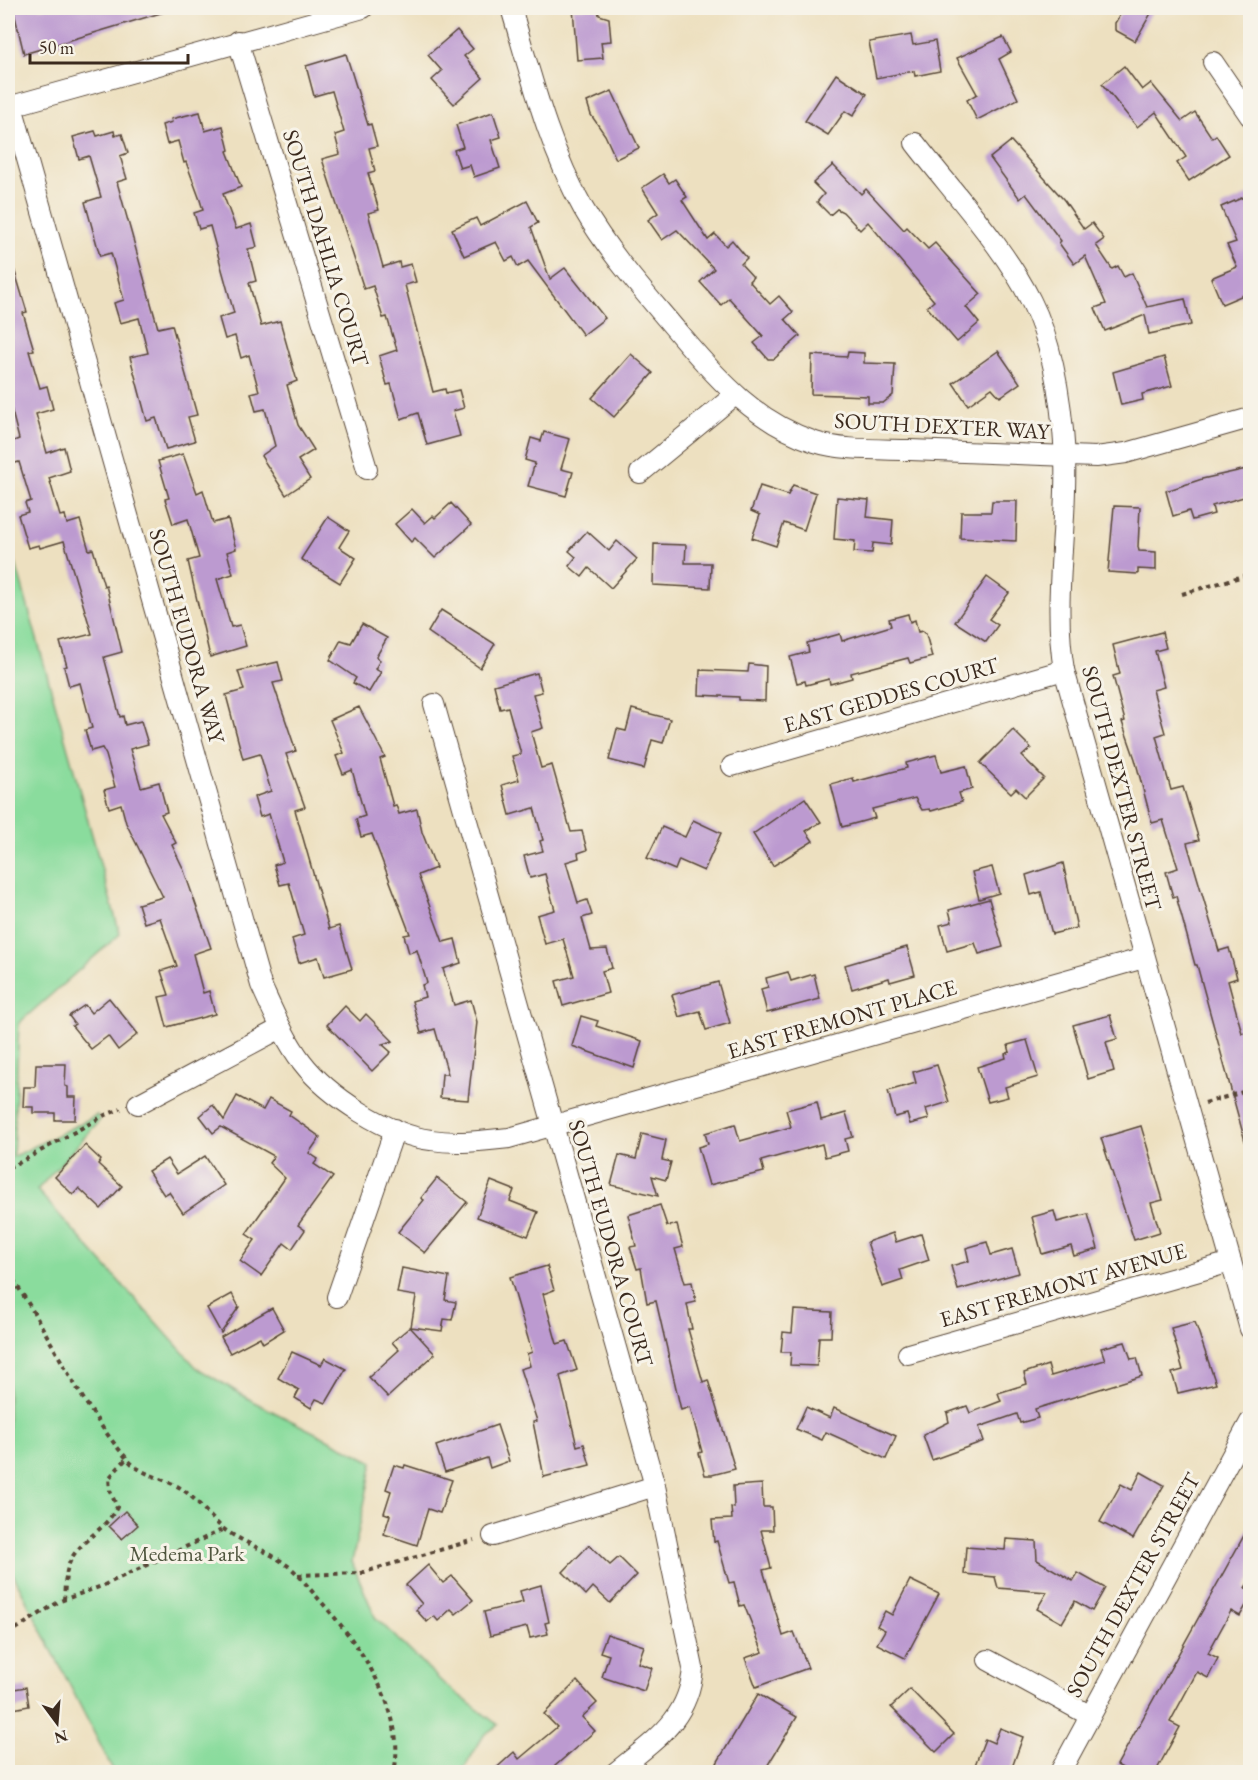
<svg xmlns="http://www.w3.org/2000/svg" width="1258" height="1780" viewBox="0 0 1258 1780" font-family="'EB Garamond',serif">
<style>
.green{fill:#8adc9d;stroke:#62835e;stroke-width:1.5}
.building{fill:#bc9ad0}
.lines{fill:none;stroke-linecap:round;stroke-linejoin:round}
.service-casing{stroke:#564536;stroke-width:11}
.minor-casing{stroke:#564536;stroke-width:22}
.path{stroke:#564536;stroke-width:4;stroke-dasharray:4.5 4.5;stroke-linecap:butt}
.service{stroke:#fff;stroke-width:9}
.minor{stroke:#fff;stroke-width:20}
.labels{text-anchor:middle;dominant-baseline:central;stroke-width:6;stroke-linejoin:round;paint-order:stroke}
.street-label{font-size:22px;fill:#3b2a1e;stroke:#f7f3e8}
.park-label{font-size:22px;fill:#4f563e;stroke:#f7f3e8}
</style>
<rect width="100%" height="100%" fill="#f7f3e8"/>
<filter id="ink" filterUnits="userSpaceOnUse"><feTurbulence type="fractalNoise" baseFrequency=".0167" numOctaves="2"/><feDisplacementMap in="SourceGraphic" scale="12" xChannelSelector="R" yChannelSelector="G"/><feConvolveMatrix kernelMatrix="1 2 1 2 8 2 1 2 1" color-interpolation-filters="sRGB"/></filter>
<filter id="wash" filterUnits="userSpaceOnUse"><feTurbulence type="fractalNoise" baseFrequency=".008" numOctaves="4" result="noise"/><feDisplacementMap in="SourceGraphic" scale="24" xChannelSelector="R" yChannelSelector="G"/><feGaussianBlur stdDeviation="1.35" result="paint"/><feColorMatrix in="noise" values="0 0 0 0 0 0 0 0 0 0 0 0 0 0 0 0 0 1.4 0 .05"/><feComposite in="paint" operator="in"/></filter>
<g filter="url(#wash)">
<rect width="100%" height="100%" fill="#ede0c0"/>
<!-- green -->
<path class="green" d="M8,536L120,934L19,1023L13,1157L97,1115L100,1120L37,1190L197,1368L254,1402L373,1462L352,1562L375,1617L443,1683L498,1725L484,1735L462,1772H114L8,1564Z"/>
<g id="blocks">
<!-- building -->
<g class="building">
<path d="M13,8H163L164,12L24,54Z"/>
<path d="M573,8H598L599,15L609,18L611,41L601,42L603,58L577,60Z"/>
<path d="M1124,8H1154L1135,41L1115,30V23Z"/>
<path d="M457,30L473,49L464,56L483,78L454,104L432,80L442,71L428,55Z"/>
<path d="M911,35L913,45L935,41L940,71L915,76L914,71L876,78L869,42Z"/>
<path d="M1003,37L1011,52L999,59L1018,99L977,120L967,100L977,94L957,58Z"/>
<path d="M346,54L368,125L371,124L377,146L369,148L375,171L368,173L379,210L368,213L383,267L399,262L400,267L411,264L416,282L405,285L433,392L445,389L446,393L459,390L464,408L453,411L460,436L427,445L418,413L401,419L391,384L387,385L379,356L397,350L387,317L383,318L373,286L364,289L322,159L340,154L335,135L344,132L332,91L314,96L306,66Z"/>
<path d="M1124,66L1142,90L1151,83L1182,121L1195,112L1212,138L1216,135L1229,155L1189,181L1177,163L1186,157L1156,112L1137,127L1102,84Z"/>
<path d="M836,74L867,94L853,116L845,111L828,135L805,121Z"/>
<path d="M612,91L639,148L616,159L605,135L591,115L587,102Z"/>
<path d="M200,112L205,131L223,126L229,150L227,151L241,187L223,194L236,229L251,224L257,247L248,249L256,281L249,283L261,326L280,321L297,381L287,385L298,425L314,450L298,460L310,479L286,495L261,456L275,446L265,409L256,411L251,393L259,391L249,355L241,358L235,336L225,339L219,318L234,313L210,226L199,229L194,213L203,210L200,200L186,162L184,163L178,141L167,144L162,125L172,122L171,119Z"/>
<path d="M493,112L501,137L491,140L500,168L474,177L470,165L460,168L454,150L463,147L456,125Z"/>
<path d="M95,131L97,136L114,131L115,136L122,134L128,153L120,156L127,179L117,182L158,328L172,325L197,415L188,417L195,441L166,449L156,418L147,421L130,357L148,353L139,318L120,323L114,303L124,300L111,253L100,256L85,202L101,197L89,156L79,159L73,137Z"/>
<path d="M1011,141L1064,200L1084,229L1092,223L1104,239L1096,245L1112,269L1118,266L1124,277L1132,273L1147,307L1185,299L1191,325L1149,334L1145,315L1105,331L1095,308L1106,304L1085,256L1074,264L1059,243L1061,241L1026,194L1020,199L990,158Z"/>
<path d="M833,165L861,194L866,189L904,230L907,227L928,249L935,243L981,294L966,307L979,323L957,342L927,307L934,301L868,222L860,230L843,212L837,209L830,215L817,202L824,194L813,183Z"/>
<path d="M663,174L669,183L675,179L687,197L682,200L708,240L715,234L726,246L732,240L747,258L741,264L753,277L749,281L770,304L779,296L793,312L785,319L800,336L774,359H768L754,343L763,336L729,298L721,305L700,282L714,269L699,253L677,230L662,240L648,220L658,213L642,188Z"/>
<path d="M1251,194V298L1248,293L1222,304L1211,278L1237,267L1227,245L1236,242L1221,207Z"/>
<path d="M527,201L538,223L531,227L550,279L565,268L605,318L583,335L528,261L518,267L513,257L506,261L496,242L464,256L452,229L476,218L480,226Z"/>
<path d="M8,262H12L27,312L23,313L34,350L29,351L40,388L47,386L53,409L36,414L47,453L64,447L70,471L49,478L60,516L65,515L67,524L80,520L89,550L93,549L104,586L106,585L122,652L104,657L120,717L123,716L125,725L141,721L148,744L130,749L141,787L159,782L167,812L161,814L176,843L172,845L183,868L211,948L193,954L203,993L209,991L215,1014L167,1027L159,997L169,995L161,971L177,966L160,918L144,923L138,904L163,897L126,823L121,804L109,808L104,790L115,787L106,755L102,748L91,751L85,730L92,728L80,683L69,686L64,667L67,666L60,642L92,634L64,541L40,548L39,545L28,548L18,515L28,512L25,503L31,501L19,462L8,465V443L19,439L8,396Z"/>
<path d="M998,351L1020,383L1000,397L992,388L968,405L953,383Z"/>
<path d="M848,352L864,353V363L895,364L893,395L883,403H868V396L811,394L812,355L847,357Z"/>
<path d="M631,354L653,373L614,417L592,398Z"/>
<path d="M1164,357L1172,386L1142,394L1143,400L1121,405L1113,372Z"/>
<path d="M544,432L570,439L561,469L573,472L566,496L528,486L535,463L525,460L531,438L541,441Z"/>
<path d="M183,454L197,493L203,490L213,523L228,519L236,549L227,552L233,574L217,579L231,627L240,625L246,646L210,657L188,561L199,558L188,519L173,524L165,499L169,498L158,461Z"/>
<path d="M1251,468V495L1212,506L1214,514L1192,520L1189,511L1173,516L1166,491L1202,479Z"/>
<path d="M793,485L816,493L804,530L784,523L776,546L752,538L760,515L751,511L760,486L788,495Z"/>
<path d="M837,497L869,500L867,517L893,520L891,545L873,543L872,553L854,552L855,541L834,539Z"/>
<path d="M992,501H1017L1016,541L960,538L961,512H991Z"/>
<path d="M451,503L471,525L435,558L415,538L411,542L395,524L412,509L425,523L433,516L435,518Z"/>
<path d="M1114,506L1140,507L1138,547L1139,551L1156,552V570L1138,569V574L1108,572Z"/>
<path d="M328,517L349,531L339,547L356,558L340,583L301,559Z"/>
<path d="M587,531L609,551L617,541L637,559L611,588L589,568L582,577L569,566L576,557L569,551Z"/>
<path d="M654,544L686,545L685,563H711L710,588L653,585Z"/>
<path d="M987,577L1009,593L989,619L998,625L986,642L955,622Z"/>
<path d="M441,610L495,644L480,668L428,632Z"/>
<path d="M908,614L910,622L915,620L918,632L923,631L926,634L932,657L910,663L908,658L851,673L852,678L830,684L829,679L806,685L805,681L797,683L790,657L809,652L807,643L840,634L842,641L891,626L889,619Z"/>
<path d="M362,624L387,638L376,657L380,660L375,669L381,672L369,692L353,683L356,678L330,660L341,640L351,643Z"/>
<path d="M1162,632L1166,648L1155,651L1164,687L1153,690L1165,733L1156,736L1171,790L1183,787L1199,840L1187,843L1219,951L1229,948L1237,978L1228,981L1242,1033L1251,1031V1141H1245L1197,965H1195L1176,896L1173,897L1166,872L1178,868L1163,820L1152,823L1135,759L1122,722L1125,721L1113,676L1120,674L1113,645Z"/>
<path d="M278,662L283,681L273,683L296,751L286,754L305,807L295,810L329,929L339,926L352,969L324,977L318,957L299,963L292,939L304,935L289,883L280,885L274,865L283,862L269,814L260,817L254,797L271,791L260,754L243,759L226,695L244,690L238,671Z"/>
<path d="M749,664L766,666L765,701L739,700V697L699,695L700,670L748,672Z"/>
<path d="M537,673L542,692L533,694L543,728L531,732L541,768L552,765L571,832L582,831L587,850L578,853L579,858L566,862L578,903L587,900L592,915L582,918L591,950L607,949L612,968L602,971L608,993L563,1006L556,981L574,976L563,939L545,944L537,915L555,910L545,874L530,878L524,856L543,851L540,841L543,840L534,808L510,815L502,785L519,780L512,756L521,754L508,707L500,709L494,685Z"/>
<path d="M359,707L385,757L380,759L393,806L396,805L399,814L417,809L422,832L436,868L418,875L443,942L455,939L461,963L443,969L454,1005L471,1000L477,1022L468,1100L440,1098L442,1074H448L435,1029L421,1033L412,1001L425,997L422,985L427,983L417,950L409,953L404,935L410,934L372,834L361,837L356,819L365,816L352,770L343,774L336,756L344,753L330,720Z"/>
<path d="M632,709L670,719L663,743L652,740L644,769L609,760L617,729L626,731Z"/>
<path d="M1013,730L1031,748L1022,756L1044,778L1025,797L1016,788L1011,793L980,763Z"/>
<path d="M936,755L941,772L966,766L972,789L959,793L962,802L931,811L930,809L922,810L915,798L872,809L875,818L842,827L831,784L853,778L854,782L907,768L906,763Z"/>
<path d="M805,798L821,822L806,831L813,841L773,866L753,834Z"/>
<path d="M693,820L721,833L704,871L679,860L675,870L647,858L662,827L685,837Z"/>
<path d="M1063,863L1077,928L1052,934L1041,892L1031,895L1026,875Z"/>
<path d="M992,867L999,893L979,899L972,872Z"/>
<path d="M989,899L1003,947L979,954L975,943L947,951L940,925L952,922L949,910Z"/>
<path d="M907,947L915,975L890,982L889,978L852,989L845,965Z"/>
<path d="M788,972L791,981L814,974L820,999L767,1013L761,989L768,987L766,978Z"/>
<path d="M718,982L730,1023L706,1030L700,1011L679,1017L672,995Z"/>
<path d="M109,998L138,1034L118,1050L108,1036L91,1049L72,1026L75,1024L69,1016L85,1005L91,1013Z"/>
<path d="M345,1006L360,1021L366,1014L393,1041L382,1044L391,1052L372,1071L327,1025Z"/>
<path d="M1110,1015L1117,1039L1106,1042L1114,1071L1088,1079L1073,1025Z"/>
<path d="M581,1016L598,1021L596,1026L642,1041L634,1068L572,1046Z"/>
<path d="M1027,1040L1038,1077L1005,1087L1008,1097L988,1102L977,1067L1006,1058L1005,1054L1010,1052L1008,1045Z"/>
<path d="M36,1064H66L65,1086L68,1087V1097H76L75,1120H55V1113H33V1107H23L24,1087H35Z"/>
<path d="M937,1065L949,1102L926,1109L929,1119L910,1124L907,1114L895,1117L888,1091L916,1083L913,1072Z"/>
<path d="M237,1096L263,1110L269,1099L291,1111L289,1115L320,1137L309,1153L318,1159L314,1164L333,1177L298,1225L305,1230L292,1249L284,1243L261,1276L240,1261L255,1240L246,1234L285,1178L269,1163L274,1156L221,1127L213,1133L200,1116L213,1105L224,1120Z"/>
<path d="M817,1102L821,1120L846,1113L853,1137L845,1139L848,1151L825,1157L822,1144L761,1161L764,1172L709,1185L698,1147L708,1144L705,1133L735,1124L740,1141L791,1127L786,1110Z"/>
<path d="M1141,1126L1163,1200L1151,1203L1160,1232L1134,1240L1101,1138Z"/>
<path d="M642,1134L666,1140L662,1160L671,1162L666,1180L652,1176L658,1196L611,1185L619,1155L636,1159Z"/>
<path d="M85,1145L101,1160L98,1164L122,1186L101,1209L79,1188L73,1195L55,1177Z"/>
<path d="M205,1156L224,1185L183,1213L169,1192L164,1195L148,1171L167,1159L177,1174Z"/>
<path d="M437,1178L467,1202L425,1253L398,1232L424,1200L421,1198Z"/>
<path d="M491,1181L514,1190L510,1201L538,1212L528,1236L477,1217Z"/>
<path d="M660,1205L667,1226L677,1225L683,1247L675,1249L685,1283L692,1282L696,1302L687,1304L692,1329H688L703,1382L708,1380L735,1469L712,1475H705L699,1453L702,1452L690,1407L681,1410L656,1301L647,1303L641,1268L637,1269L630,1247L636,1246L628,1215Z"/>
<path d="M1054,1211L1057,1222L1088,1214L1098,1249L1074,1256L1071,1246L1042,1254L1032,1217Z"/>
<path d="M893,1233L896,1242L921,1234L929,1260L900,1270L903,1280L882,1287L867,1242Z"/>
<path d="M987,1242L991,1255L1012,1249L1019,1273L958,1290L951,1266L969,1261L966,1248Z"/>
<path d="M547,1266L554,1290L543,1294L557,1344L567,1341L577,1370L560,1376L577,1446L584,1444L590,1465L544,1477L533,1422L537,1421L520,1369L530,1366L527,1354L532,1352L510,1277Z"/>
<path d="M402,1268L449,1277L445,1300L456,1302L452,1320L444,1319L442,1331L411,1327L416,1296L397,1293Z"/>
<path d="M232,1294L239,1307L221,1333L207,1308Z"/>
<path d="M272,1308L284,1330L263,1343L260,1337L230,1353L221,1337Z"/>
<path d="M794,1310L832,1312L831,1337H819L817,1366L790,1365L791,1352H781L783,1332L792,1333Z"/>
<path d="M1195,1322L1216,1384L1178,1393L1172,1373L1183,1370L1171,1328Z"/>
<path d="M410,1327L435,1354L388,1397L369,1377L399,1350L392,1342Z"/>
<path d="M1125,1342L1131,1359L1137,1358L1142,1376L1035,1409L1038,1418L1020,1423L1017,1414L979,1427L984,1441L932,1460L923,1435L949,1422L947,1413L967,1406L970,1413L1001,1401L998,1393L1027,1384L1024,1373L1048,1365L1051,1376L1105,1360L1101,1348Z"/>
<path d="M292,1352L321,1365L325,1358L346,1369L326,1403L316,1399L311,1408L295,1398L299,1390L278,1378Z"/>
<path d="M806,1407L830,1418L834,1408L896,1436L886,1459L826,1432L822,1440L796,1429Z"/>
<path d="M497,1425L509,1461L490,1468L487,1458L445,1472L436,1446Z"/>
<path d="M394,1465L404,1468L405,1465L452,1480L440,1513L428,1509L417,1545L384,1534L390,1515L384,1513L391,1491L386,1489Z"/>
<path d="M1141,1472L1164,1485L1133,1539L1100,1522L1121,1484L1132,1490Z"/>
<path d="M762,1484L763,1507H772L773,1530H761L771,1568L763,1570L783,1636L794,1632L808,1668L756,1687L745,1658L763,1652L744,1605L740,1606L734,1582L729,1583L717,1541L714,1542L712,1520L732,1519L731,1507L734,1508L733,1486Z"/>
<path d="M125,1511L138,1525L122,1539L109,1526Z"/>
<path d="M1251,1523V1578L1245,1588L1251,1591V1597L1240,1616L1231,1611L1208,1653L1218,1658L1208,1678L1197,1672L1170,1722L1180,1727L1155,1773H1131L1117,1765Z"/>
<path d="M1006,1539L1036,1541L1037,1560L1073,1581L1078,1573L1105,1588L1092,1611L1075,1601L1062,1623L1037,1609L1047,1592L998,1588L995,1577L964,1574L966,1547L1005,1550Z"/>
<path d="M589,1545L610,1565L619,1557L637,1575L610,1603L593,1587L586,1595L563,1572Z"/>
<path d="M428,1565L443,1583L452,1576L473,1600L456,1614L451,1609L438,1621L434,1616L427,1622L416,1610L422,1604L406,1585Z"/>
<path d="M910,1580L939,1594L905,1658L877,1644L885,1630L877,1626L885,1611L892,1615Z"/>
<path d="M541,1585L549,1622L545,1623L548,1634L530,1638L527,1627L490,1636L484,1612L523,1602L520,1591Z"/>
<path d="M607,1634L644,1646L638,1663L652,1668L644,1691L602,1677L609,1655L600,1652Z"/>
<path d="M577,1681L597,1703L582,1717L595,1731L547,1773H491L514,1752L519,1759L557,1727L544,1714Z"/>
<path d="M26,1687L29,1706L8,1710V1690Z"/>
<path d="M910,1689L954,1734L936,1752L891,1707Z"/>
<path d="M758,1694L797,1717L763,1773H730L717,1763Z"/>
<path d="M1000,1728L1023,1737L1010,1773H993L975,1765L985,1739L994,1743Z"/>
</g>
</g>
</g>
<g filter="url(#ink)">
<use href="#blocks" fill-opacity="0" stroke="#564536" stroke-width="1.5"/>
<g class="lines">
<!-- service casing -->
<g class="service-casing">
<path id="service" d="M8,90L12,106"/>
</g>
<!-- minor casing -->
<g class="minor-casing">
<g id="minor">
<path d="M511,8C531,75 548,146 583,208C610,255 647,295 682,337C720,382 758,423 815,442C842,451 882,449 910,450C972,452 1034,455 1096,457L1126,453L1250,418"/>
<path d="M238,41L367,469"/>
<path d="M1213,62L1250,116"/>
<path d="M12,106L261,985C273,1011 285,1040 302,1062C328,1096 388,1135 431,1140C457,1144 482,1141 509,1138L1144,958"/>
<path d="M8,107L363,8"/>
<path d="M915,143C952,191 1005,248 1031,301C1054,346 1062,406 1065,456C1068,527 1052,600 1064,670L1250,1329"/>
<path d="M640,473L735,395"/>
<path d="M434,704L655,1486L693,1668C689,1721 653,1741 616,1772"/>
<path d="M732,766L1064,670"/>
<path d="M138,1104L281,1028"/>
<path d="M337,1297L395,1129"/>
<path d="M908,1354L1231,1262"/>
<path d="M493,1536L655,1486"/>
<path d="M988,1660L1089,1715"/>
<path d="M1060,1772L1250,1422"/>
</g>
</g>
<!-- path -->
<g class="path">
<path d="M1182,594L1250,574"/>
<path d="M1205,1103L1250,1090"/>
<path d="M8,1167L17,1164L105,1115L121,1109"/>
<path d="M8,1272C51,1334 79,1406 130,1462C144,1477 171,1479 186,1492C200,1503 211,1519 225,1530C246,1544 273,1553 292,1569C301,1577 308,1587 316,1596C356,1640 408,1709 394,1772"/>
<path d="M298,1575L361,1573L474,1540"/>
<path d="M64,1600C65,1584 65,1566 75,1553C88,1536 107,1527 117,1507L110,1491L109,1478L127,1458"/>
<path d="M8,1634L60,1601L102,1586L224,1529"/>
</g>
<!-- service -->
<use href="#service" class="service"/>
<!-- minor -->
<use href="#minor" class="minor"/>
</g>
</g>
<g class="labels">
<!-- street labels -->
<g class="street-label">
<text transform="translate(326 248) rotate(73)">SOUTH DAHLIA COURT</text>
<text transform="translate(942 426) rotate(3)">SOUTH DEXTER WAY</text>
<text transform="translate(187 636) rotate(74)">SOUTH EUDORA WAY</text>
<text transform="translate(891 695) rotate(-16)">EAST GEDDES COURT</text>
<text transform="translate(1122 788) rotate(75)">SOUTH DEXTER STREET</text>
<text transform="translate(842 1019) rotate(-16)">EAST FREMONT PLACE</text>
<text transform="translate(611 1243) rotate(74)">SOUTH EUDORA COURT</text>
<text transform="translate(1063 1285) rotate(-16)">EAST FREMONT AVENUE</text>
<text transform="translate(1133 1585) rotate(-61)">SOUTH DEXTER STREET</text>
</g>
<!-- park labels -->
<g class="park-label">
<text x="187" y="1553">Medema Park</text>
</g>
</g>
<!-- margin -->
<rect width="1258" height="1780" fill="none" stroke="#f7f3e8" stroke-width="30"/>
<!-- north arrow -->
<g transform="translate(57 1723) rotate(164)" stroke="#f7f3e8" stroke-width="4.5" paint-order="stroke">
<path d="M0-4.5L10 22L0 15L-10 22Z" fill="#3b2a1e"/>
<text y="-9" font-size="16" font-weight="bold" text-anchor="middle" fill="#3b2a1e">N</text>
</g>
<!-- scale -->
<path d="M30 54v9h158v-9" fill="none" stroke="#3b2a1e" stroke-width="3"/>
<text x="39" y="54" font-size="18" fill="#3b2a1e" stroke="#f7f3e8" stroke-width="4.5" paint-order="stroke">50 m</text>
</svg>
